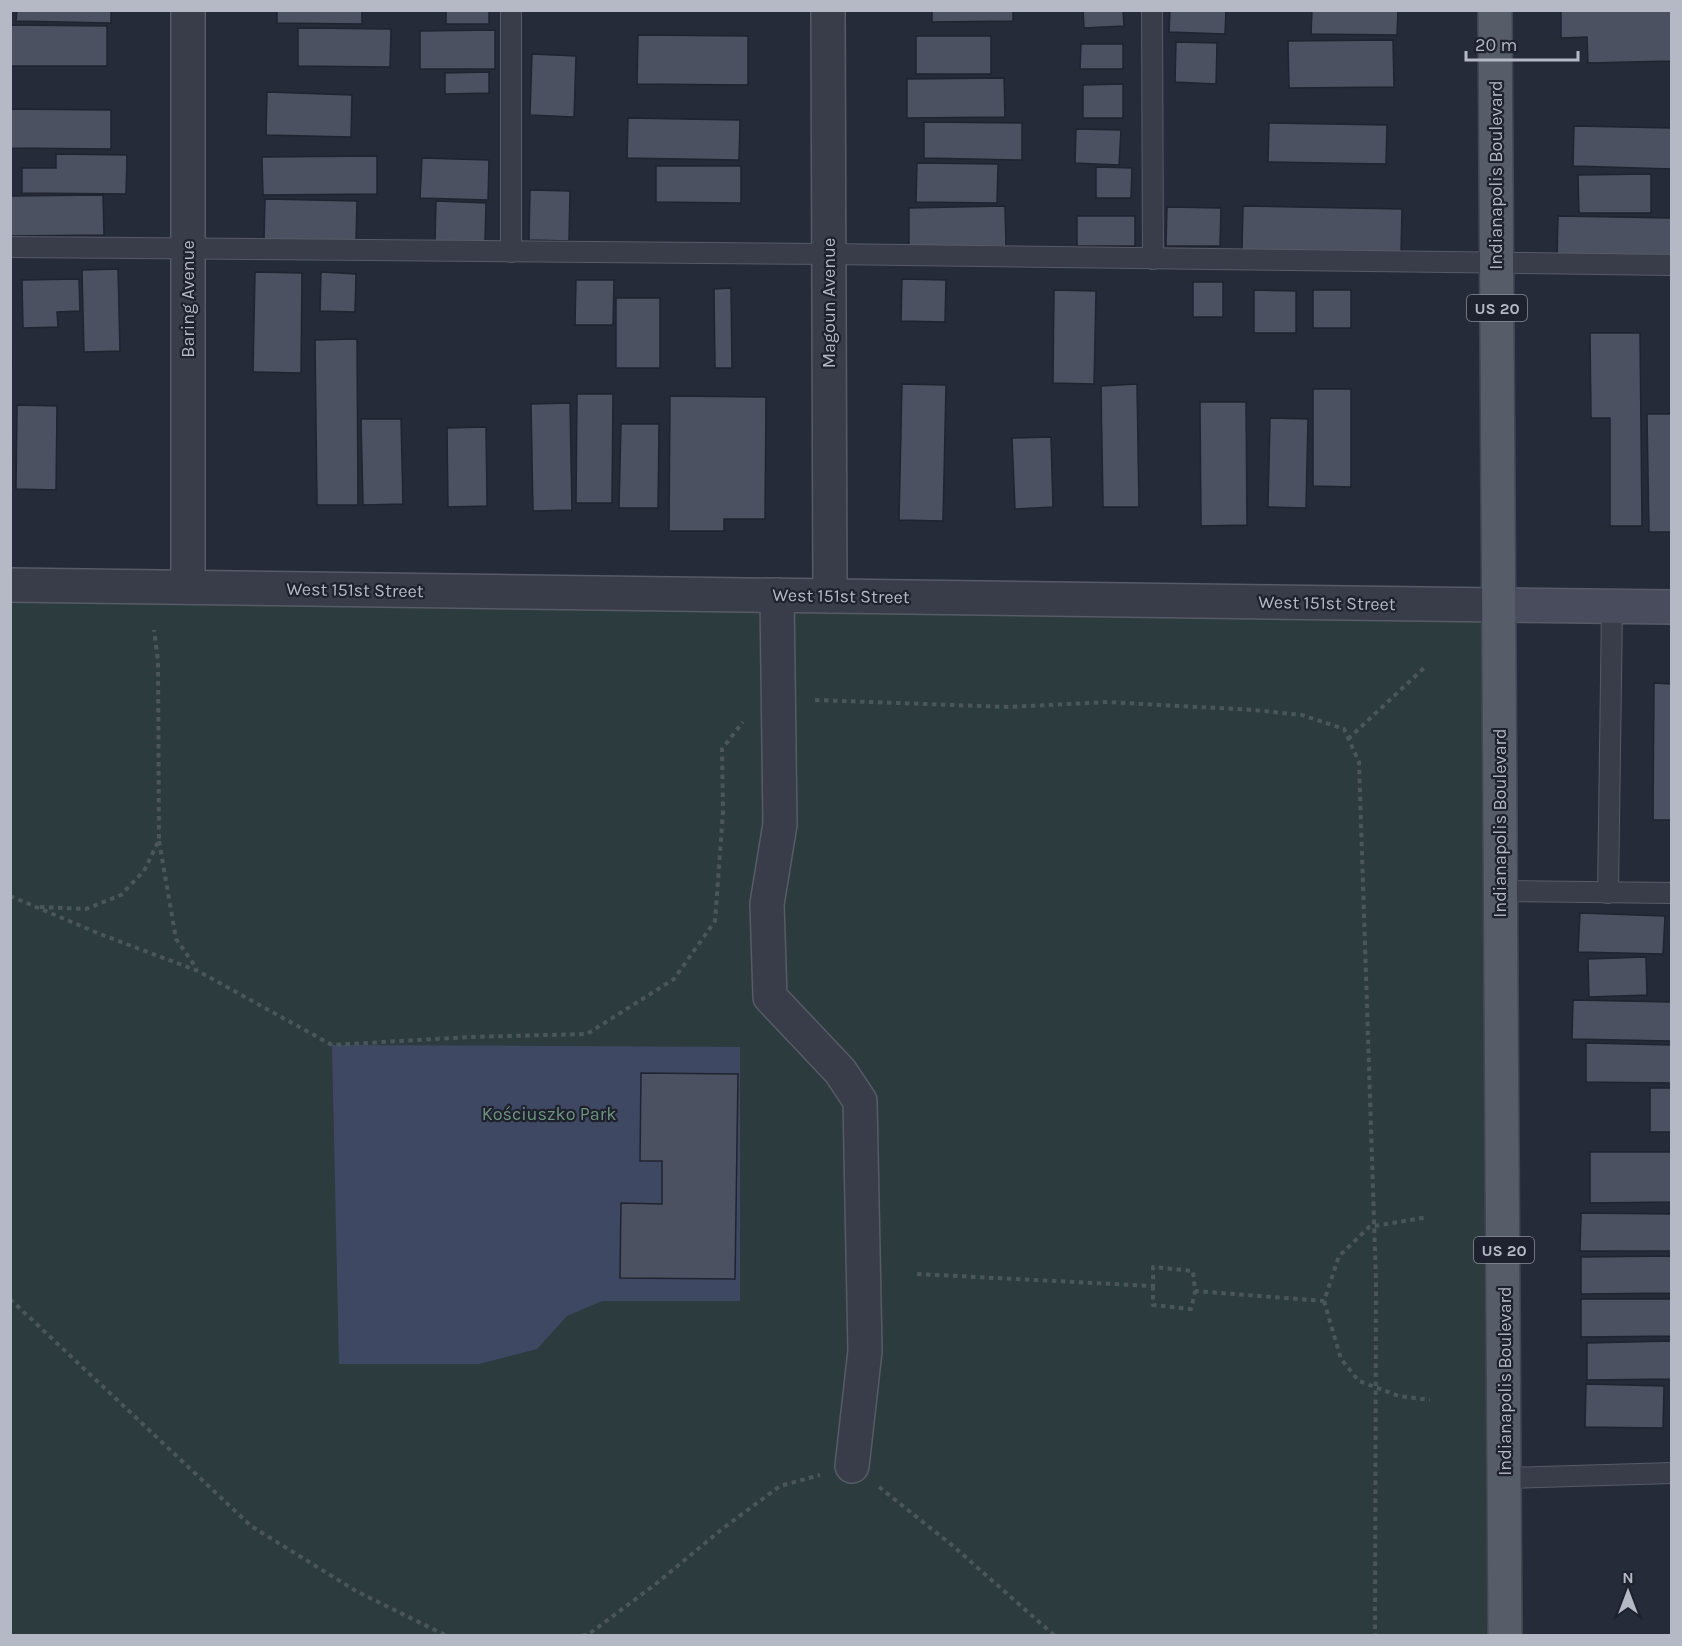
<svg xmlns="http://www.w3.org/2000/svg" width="1682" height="1646" viewBox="0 0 1682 1646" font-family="Karla,sans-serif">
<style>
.green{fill:#2c3b3e}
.water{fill:#3f4862}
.building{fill:#4c5161;stroke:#202430;stroke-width:1.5}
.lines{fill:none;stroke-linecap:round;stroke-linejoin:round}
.lane-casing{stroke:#575b67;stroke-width:22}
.street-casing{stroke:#575b67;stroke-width:36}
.secondary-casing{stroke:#575b67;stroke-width:36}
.primary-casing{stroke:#424652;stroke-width:36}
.path{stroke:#4a565b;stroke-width:4;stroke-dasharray:4.5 4.5;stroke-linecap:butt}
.lane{stroke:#393d49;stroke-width:20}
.street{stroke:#393d49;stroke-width:33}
.secondary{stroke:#484c5c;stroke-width:33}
.primary{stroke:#575c69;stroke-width:33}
.labels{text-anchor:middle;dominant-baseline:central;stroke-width:4.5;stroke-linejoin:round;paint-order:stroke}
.shield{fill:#1e222e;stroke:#888b98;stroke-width:1.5}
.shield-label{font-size:16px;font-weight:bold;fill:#b5b8c5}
.street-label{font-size:18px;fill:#b5b8c5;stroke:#1e222e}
.park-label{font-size:18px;fill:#6f937d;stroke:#1e222e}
</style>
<rect width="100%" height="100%" fill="#262b39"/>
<!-- green -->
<path class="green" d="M11,585L1499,605L1508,1635L11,1636Z"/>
<!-- water -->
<path class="water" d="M332,1045L740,1047V1301H602L567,1316L537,1349L479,1364H339Z"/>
<!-- building -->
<g class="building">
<path d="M17,10H111V23L16,21Z"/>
<path d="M277,10H362V24L277,23Z"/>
<rect x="446" y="10" width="43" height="14"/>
<path d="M932,10H1013V21L932,22Z"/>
<path d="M1083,10H1123L1124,26L1084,28Z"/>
<path d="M1170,10H1226L1225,34L1169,32Z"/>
<path d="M1312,10H1398L1397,35L1311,34Z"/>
<path d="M1561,10H1672V61L1588,63L1587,37L1561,38Z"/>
<path d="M10,25L107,26V66H10Z"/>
<path d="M298,28L391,29L390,67L298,66Z"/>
<path d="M495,30V69H420V31Z"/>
<path d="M638,35L748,36V85L637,84Z"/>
<rect x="916" y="36" width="75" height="38"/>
<path d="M1393,40L1394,87L1289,88L1288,41Z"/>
<path d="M1176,42L1217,43L1216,84L1175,82Z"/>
<path d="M1081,44H1123V69H1080Z"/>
<path d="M532,54L576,56L574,117L530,115Z"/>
<path d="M489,72V93L445,94V73Z"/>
<path d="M1004,78L1005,117L907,118V79Z"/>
<path d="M1123,84V118H1083V85Z"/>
<path d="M267,92L352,95L351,137L266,135Z"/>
<path d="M10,109L111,110V149L10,148Z"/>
<path d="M628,118L740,120L739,160L627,158Z"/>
<path d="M924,122L1022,123V160L924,158Z"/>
<path d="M1269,123L1387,125L1386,164L1268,162Z"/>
<path d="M1574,126L1672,128V169L1573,166Z"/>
<path d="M1076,129L1121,130L1119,165L1075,163Z"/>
<path d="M56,154L127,155L126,194L22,193V168H56Z"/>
<path d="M377,156V194L263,195L262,157Z"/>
<path d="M422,158L489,160L488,200L420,198Z"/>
<path d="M917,163L998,164L997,203L916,202Z"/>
<path d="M656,166H741V203L656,202Z"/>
<path d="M1096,167L1132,168L1131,198H1096Z"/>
<path d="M1651,174V213H1579L1578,175Z"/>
<path d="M530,190L570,191L569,241L529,240Z"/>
<path d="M103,195L104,235L10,236V196Z"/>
<path d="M265,199L357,201L356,241L264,240Z"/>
<path d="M436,201L486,203L485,242L435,241Z"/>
<path d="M1005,206L1006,246L909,248V208Z"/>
<path d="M1243,206L1402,209L1401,254L1242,251Z"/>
<path d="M1167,207L1221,208L1220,246H1166Z"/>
<rect x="1077" y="216" width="58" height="30"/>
<path d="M1558,216L1672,218V258L1557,256Z"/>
<path d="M118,269L120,351L84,352L82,270Z"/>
<path d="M255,272L302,273L301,373L253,372Z"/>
<path d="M321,272L356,274L355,312L320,311Z"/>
<path d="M79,279L80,311L57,312L58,327L23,328L22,280Z"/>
<path d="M902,279L946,280L945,322L901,321Z"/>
<path d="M576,280H614L613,325H575Z"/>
<rect x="1193" y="282" width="30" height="35"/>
<path d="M731,288L732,368H715L714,289Z"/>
<path d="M1054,290L1096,291L1094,384L1053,383Z"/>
<path d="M1254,290L1296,291V333H1254Z"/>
<rect x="1313" y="290" width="38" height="38"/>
<path d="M10,296L12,368H10Z"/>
<rect x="616" y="298" width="44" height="70"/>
<path d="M1590,333H1640L1642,526H1610V418H1591Z"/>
<path d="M357,339L358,505H317L315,340Z"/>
<path d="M902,384L946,385L943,521L899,520Z"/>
<path d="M1137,384L1139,507H1103L1101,386Z"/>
<path d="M1313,389H1351V487L1313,486Z"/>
<path d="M577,394H613L612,503H576Z"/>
<path d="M670,396L766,397L765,519H724V531H669Z"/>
<path d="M1200,402H1246L1247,525L1201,526Z"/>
<path d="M570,403L572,510L533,511L531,404Z"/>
<path d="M17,405L57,406L56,490L16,489Z"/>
<path d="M1647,414H1672V532H1649Z"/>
<path d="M1270,418L1308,419L1306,508L1268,507Z"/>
<path d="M361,419H401L403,504L363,505Z"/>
<path d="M621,424H659L658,508H619Z"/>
<path d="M486,427L487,506L448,507L447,428Z"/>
<path d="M1051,437L1053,507L1015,509L1012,438Z"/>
<path d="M1654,683L1672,684V820H1653Z"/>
<path d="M1580,913L1665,916L1663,954L1578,952Z"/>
<path d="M1646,957L1647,995L1589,997L1588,959Z"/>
<path d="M1573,1000L1672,1002V1041L1572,1039Z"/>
<path d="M1586,1043L1672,1045V1083L1586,1082Z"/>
<path d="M641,1073L738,1074L735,1279L620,1278L621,1203L662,1204V1161H640Z"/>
<rect x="1650" y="1088" width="22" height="44"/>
<path d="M1590,1152H1672V1202L1590,1203Z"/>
<path d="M1581,1213L1672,1214V1251H1580Z"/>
<path d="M1672,1256V1293L1581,1294V1257Z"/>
<path d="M1581,1299H1672V1336L1581,1337Z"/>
<path d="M1672,1341V1379L1587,1380V1343Z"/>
<path d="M1586,1384L1664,1386L1663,1428L1585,1427Z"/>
</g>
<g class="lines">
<!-- lane casing -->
<g class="lane-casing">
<g id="lane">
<path d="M511,10V252"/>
<path d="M1152,10L1153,259"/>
<path d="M10,247L829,254L1672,265"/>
<path d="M1501,891L1672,893"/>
<path d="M1608,893L1612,607"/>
<path d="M1505,1478L1672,1473"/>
</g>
</g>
<!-- street casing -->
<g class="street-casing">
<g id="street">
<path d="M188,10V587"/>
<path d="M828,10L830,596"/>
<path d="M10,585L1499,605"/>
<path d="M777,595L780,824L767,904L770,997L840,1071L860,1101L865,1351L852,1466"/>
</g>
</g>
<!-- secondary casing -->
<g class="secondary-casing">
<path id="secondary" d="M1499,605L1672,607"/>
</g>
<!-- primary casing -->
<g class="primary-casing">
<path id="primary" d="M1495,10L1505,1636"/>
</g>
<!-- path -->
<g class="path">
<path d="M815,700L1008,707L1108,702L1254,710L1302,715L1344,729L1359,762L1376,1281L1375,1636"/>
<path d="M1348,739L1425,667"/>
<path d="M159,841L176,939L197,969"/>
<path d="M10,896L100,934L198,971L332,1045L469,1037L587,1034L674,979L715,921L723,812L722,749L743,722"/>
<path d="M40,907L86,909L121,895L144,871L159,840L158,661L154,630"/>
<path d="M917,1274L1153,1286V1267L1193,1271L1195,1291L1324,1301L1339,1256L1369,1227L1428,1217"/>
<path d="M1153,1286V1305L1191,1309L1195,1292"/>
<path d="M10,1299L251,1526L356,1591L447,1636"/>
<path d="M1324,1301L1341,1359L1359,1381L1399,1396L1430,1400"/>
<path d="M879,1487L953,1546L1055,1636"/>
<path d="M582,1636L589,1634L657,1583L722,1529L780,1486L820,1475"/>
</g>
<!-- lane -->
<use href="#lane" class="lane"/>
<!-- street -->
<use href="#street" class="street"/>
<!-- secondary -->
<use href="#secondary" class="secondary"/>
<!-- primary -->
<use href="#primary" class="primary"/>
</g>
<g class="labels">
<!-- shield labels -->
<g class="shield">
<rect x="1467" y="295" width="60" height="26" rx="4.5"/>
<rect x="1474" y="1237" width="60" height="26" rx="4.5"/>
</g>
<g class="shield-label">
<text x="1497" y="308">US 20</text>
<text x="1504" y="1250">US 20</text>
</g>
<!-- street labels -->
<g class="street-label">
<text transform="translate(1496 175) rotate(-90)">Indianapolis Boulevard</text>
<text transform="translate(188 299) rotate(-90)">Baring Avenue</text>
<text transform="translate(829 303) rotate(-90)">Magoun Avenue</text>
<text transform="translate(355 590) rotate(1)">West 151st Street</text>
<text transform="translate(841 596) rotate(1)">West 151st Street</text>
<text transform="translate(1327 603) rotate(1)">West 151st Street</text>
<text transform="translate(1500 823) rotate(-90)">Indianapolis Boulevard</text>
<text transform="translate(1505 1381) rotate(-90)">Indianapolis Boulevard</text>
</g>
<!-- park labels -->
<g class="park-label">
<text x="549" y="1114">Kościuszko Park</text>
</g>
</g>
<!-- border -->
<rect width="1682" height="1646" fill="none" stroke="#b5b8c5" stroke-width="24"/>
<!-- north arrow -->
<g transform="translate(1628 1592)" stroke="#1e222e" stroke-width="4.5" paint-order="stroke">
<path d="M0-4.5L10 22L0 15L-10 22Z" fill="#b5b8c5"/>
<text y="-9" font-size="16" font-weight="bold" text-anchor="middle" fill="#b5b8c5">N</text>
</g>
<!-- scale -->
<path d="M1466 51v9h112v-9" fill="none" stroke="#b5b8c5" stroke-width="3"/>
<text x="1475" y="51" font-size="18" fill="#b5b8c5" stroke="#1e222e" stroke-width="4.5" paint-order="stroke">20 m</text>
</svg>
